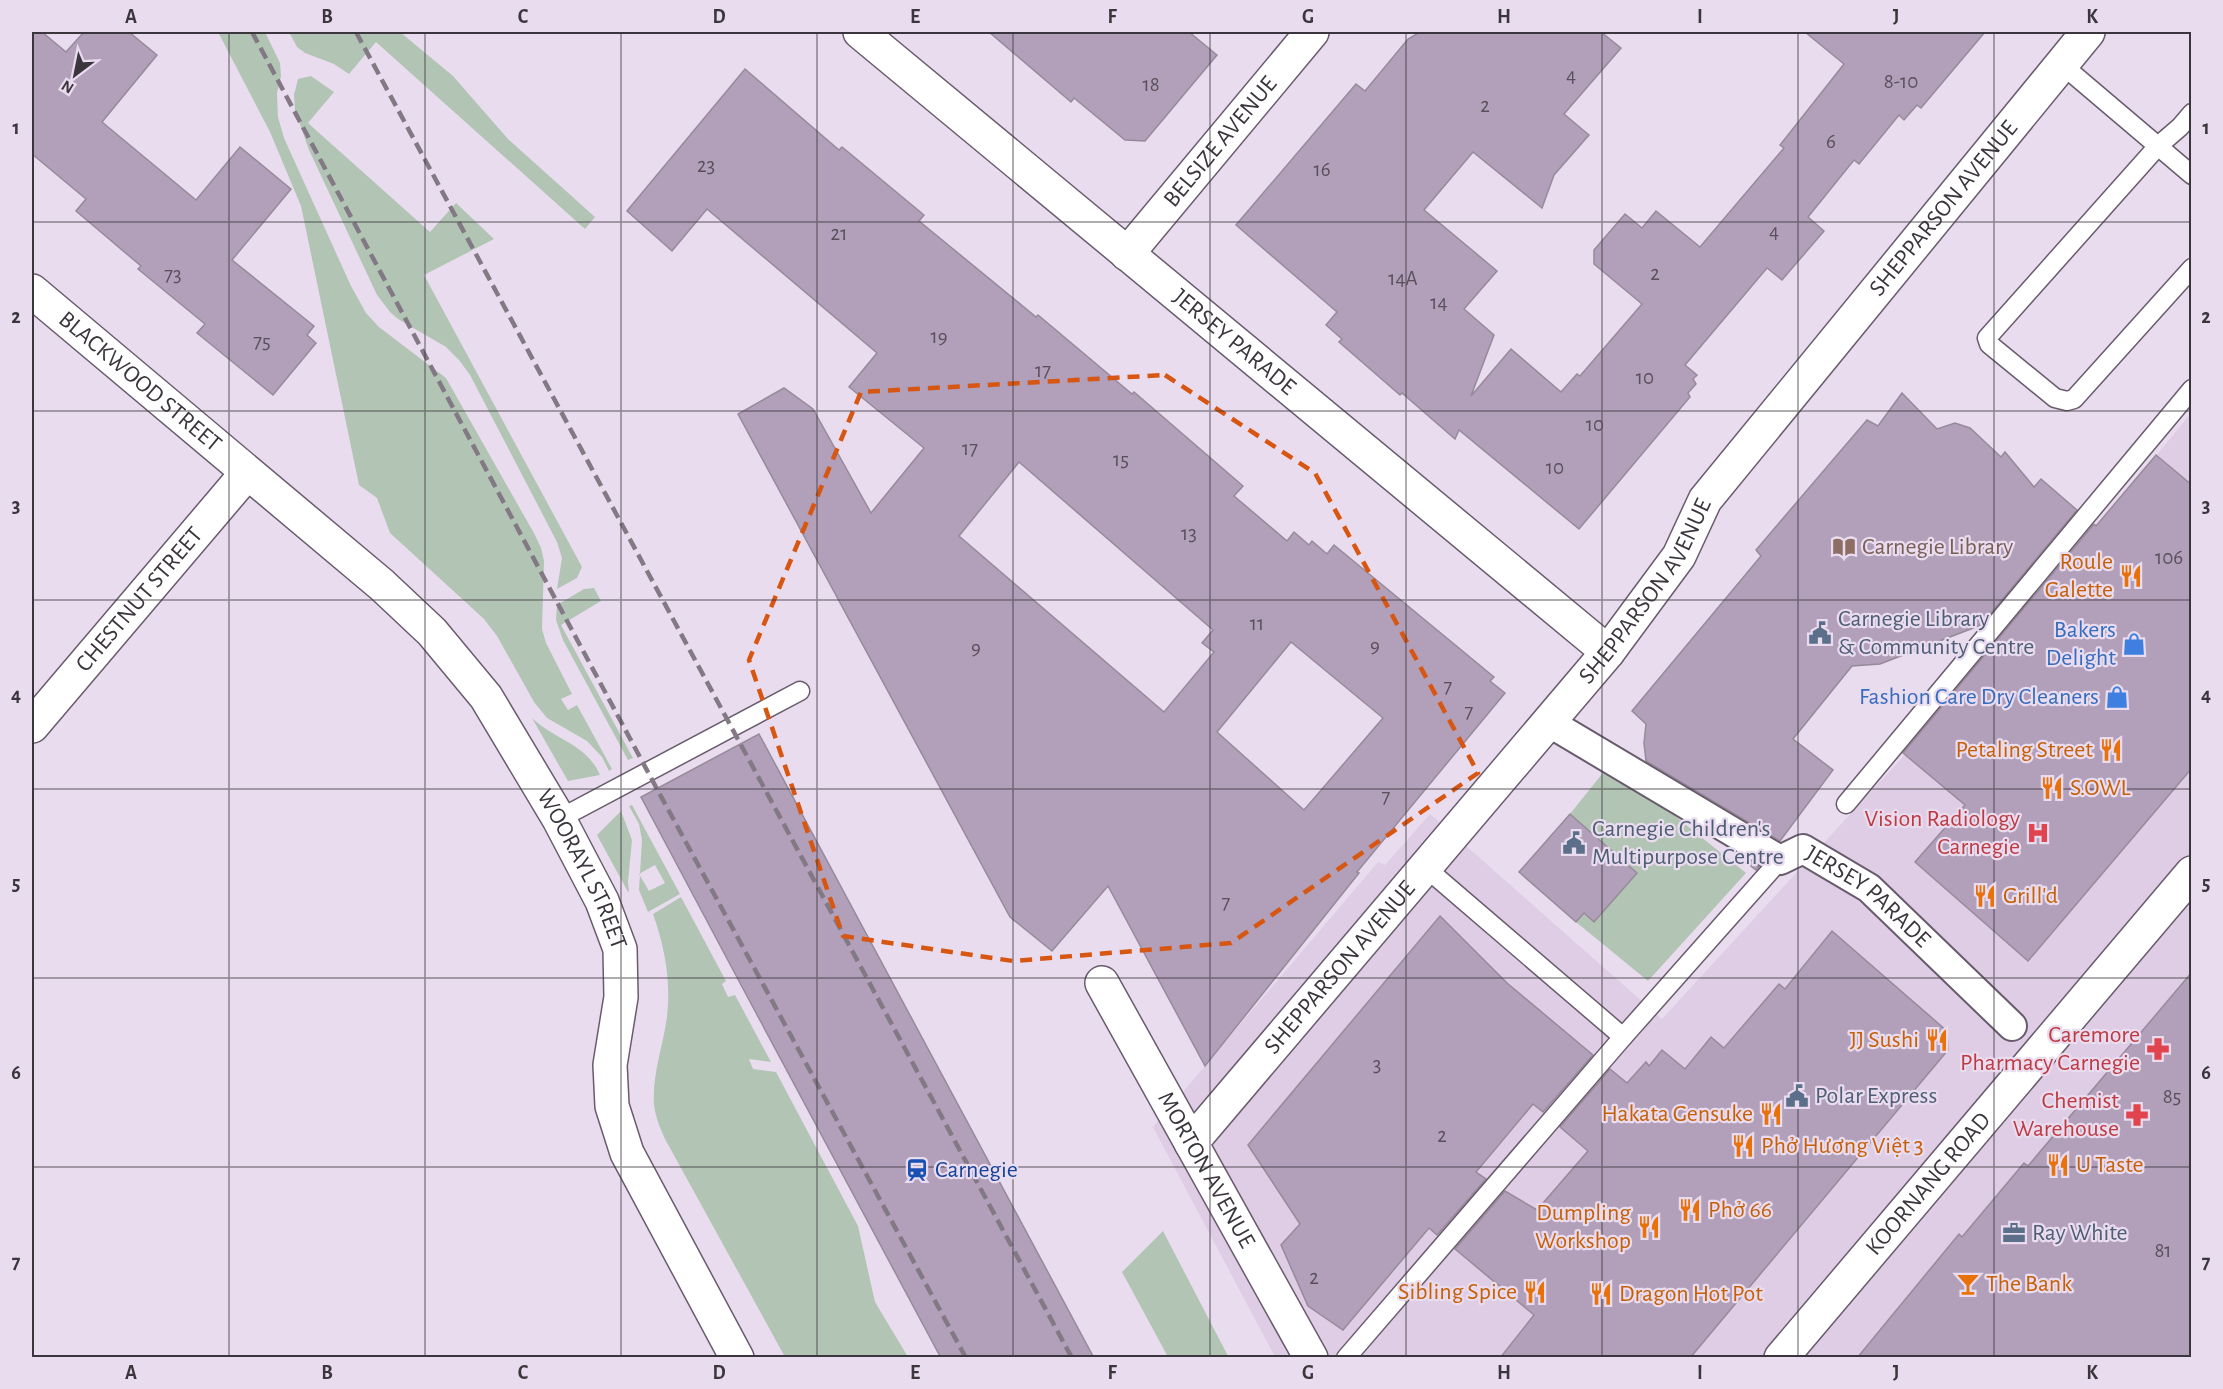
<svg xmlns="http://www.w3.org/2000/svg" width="2223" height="1389" viewBox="0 0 2223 1389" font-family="'Alegreya Sans',sans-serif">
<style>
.built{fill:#decde5}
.green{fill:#b2c5b5;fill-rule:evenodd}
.building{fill:#b29fb9;stroke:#978a9b;stroke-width:1.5;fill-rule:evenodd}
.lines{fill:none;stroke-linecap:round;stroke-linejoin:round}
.service-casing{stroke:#685c6c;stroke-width:21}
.pedestrian-casing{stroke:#685c6c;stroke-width:32}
.minor-casing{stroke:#685c6c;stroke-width:36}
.tertiary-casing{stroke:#685c6c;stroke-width:36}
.service{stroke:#fff;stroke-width:18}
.pedestrian{stroke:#fff;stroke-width:28}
.minor{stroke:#fff;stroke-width:33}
.tertiary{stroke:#fff;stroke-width:33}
.rail{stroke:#827985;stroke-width:4.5;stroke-dasharray:12 6;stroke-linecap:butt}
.marked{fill:none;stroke:#d75611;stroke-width:4.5;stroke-dasharray:12 8;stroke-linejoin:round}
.grid{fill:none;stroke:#3b363d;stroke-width:1.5;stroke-opacity:0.55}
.labels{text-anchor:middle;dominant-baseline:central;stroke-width:4.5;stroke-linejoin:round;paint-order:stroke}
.number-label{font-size:21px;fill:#59505c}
.street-label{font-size:24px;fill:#3b363d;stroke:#eadcef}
.education-label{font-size:24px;fill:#785e54;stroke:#eadcef;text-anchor:start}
.food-label{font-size:24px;fill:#c56008;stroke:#eadcef;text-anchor:start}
.service-label{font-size:24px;fill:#4e5e75;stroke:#eadcef;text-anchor:start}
.shop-label{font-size:24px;fill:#366cbe;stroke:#eadcef;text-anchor:end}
.health-label{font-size:24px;fill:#be3a42;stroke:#eadcef;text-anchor:end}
.transit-label{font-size:24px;fill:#164399;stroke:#eadcef;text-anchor:start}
.neatline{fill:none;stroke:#3b363d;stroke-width:2}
.grid-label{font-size:20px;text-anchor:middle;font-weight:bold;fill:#3b363d}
</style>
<rect width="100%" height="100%" fill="#eadcef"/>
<!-- built -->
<path class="built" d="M2191,413V1357H1275L1153,1127L1378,862L1385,865L1430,814L1662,1019L1969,685Z"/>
<!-- green -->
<g class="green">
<path d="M218,32H265L280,63L281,76L277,93L278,117L284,138L351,286L366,313L379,327L446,378L535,535L541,548L544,561L542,629L546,643L572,694L561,699L568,710L577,705L612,769L609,771L602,757L587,741L547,718L534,702L497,636L484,619L390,533L377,498L359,485L301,206L270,132Z"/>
<path d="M289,32H400L453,76L508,139L595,217L585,229L376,42L349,74L334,64L305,53L297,47Z"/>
<path d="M311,76L334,92L308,123L430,232L456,203L494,239L424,275L582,567L577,578L557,589L562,558L557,542L470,375L459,360L446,347L398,319L390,312L377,295L309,150L295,110L294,95L298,79Z"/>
<path d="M594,588L601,601L561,625L633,758L628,760L563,640L556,620L557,605L584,589Z"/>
<path d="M532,718C555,740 587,744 600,775L568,781Z"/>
<path d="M1610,764L1746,873L1648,981L1576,922L1583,913L1594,922L1637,873L1570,814Z"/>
<path d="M632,805L680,894L648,912L639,890L642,840L639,824L629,806ZM655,865L665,883L649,891L639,874Z"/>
<path d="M621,811L632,840L628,882L629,891L628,892L597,835Z"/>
<path d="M681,897L726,981L722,984L728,997L735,995L771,1062L749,1059L753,1069L776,1072L858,1226L875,1302L908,1357H785L665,1139C660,1128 655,1116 654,1104C652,1075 663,1046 667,1017C671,981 665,948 653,914Z"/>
<path d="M1163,1231L1228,1356L1225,1357H1168L1122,1272Z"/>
</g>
<!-- building -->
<g class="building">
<path d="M32,32H42L66,52L84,32H129L157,55L102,122L196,200L240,147L291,189L232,260L314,326L307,335L316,343L273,395L197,333L205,324L138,269L141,266L76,211L86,199L32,154Z"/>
<path d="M989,32H1189L1217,55L1145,141L1125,140L1074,98L1071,102Z"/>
<path d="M1420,32H1601L1621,48L1564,114L1589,135L1554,175L1542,208L1473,152L1424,210L1497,271L1464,309L1494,335L1471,396L1511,349L1561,392L1577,374L1580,376L1642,304L1594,264V250L1625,214L1642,228L1656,211L1700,247L1784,148L1780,145L1844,64L1805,32H1985L1921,108L1917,105L1904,120L1899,115L1859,164L1854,160L1808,217L1824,231L1782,280L1767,268L1685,365L1697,375L1693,379L1696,384L1688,393L1690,397L1579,529L1459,430L1455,439L1402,393L1400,395L1339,342L1342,339L1326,325L1337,312L1236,225L1356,84L1365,91L1408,39Z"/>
<path d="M745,69L839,150L842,147L924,215L919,221L1036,317L1038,315L1132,394L1134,392L1243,486L1234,496L1287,541L1294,532L1309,545L1312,541L1327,554L1334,545L1494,677L1490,681L1505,693L1357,872L1359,873L1205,1066L1108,886L1052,951L1010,917L738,414L784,388L813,409L871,513L924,448L849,387L877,353L707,209L672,251L627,211ZM1019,462L1213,630L1202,643L1214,652L1164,712L959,536ZM1291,642L1383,718L1304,810L1217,732Z"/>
<path d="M1902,393L1937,429L1955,423L1970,428L2001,457L2005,452L2034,487L2041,479L2077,510L1981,625L1880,664L1852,666L1793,739L1833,770L1780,841L1646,761L1644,743L1646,724L1632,711L1761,556L1756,550L1867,420L1878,426Z"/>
<path d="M2156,455L2192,485V768L2028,961L1915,862L1965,805L1903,753L2094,524L2096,526Z"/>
<path d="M759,734L1094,1358H941L740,983L641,797Z"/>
<path d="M1570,814L1637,873L1594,922L1584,913L1576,922L1519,872Z"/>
<path d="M1729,849L1759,867L1756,870Z"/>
<path d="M1440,916L1507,983L1593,1055L1543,1112L1533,1104L1476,1172L1486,1179L1437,1235L1429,1228L1343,1330L1308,1306L1281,1245L1300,1224L1248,1145Z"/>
<path d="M1832,931L1947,1031L1948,1050L1690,1358H1500L1534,1315L1455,1249L1505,1191L1537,1210L1588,1151L1560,1127L1610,1069L1627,1083L1646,1062L1649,1066L1662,1050L1685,1069L1711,1037L1724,1048L1779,984L1785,989Z"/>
<path d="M2192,972V1358H1857L1959,1234L1962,1237L2024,1163L2028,1166Z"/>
</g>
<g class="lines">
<!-- service casing -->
<g class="service-casing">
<g id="service">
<path d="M2060,63L2192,175"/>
<path d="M2192,113L2180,127L2158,146L1987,338L1989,344L2055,398L2067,401L2074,399L2192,268"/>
<path d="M1846,804L2192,389"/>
<path d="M559,819L800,691"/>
<path d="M1426,868L1623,1037"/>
<path d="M1346,1358L1623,1037L1780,860"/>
</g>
</g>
<!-- pedestrian casing -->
<g class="pedestrian-casing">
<g id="pedestrian">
<path id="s1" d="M1550,723L1780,860L1803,849L1869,888L2012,1026"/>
</g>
</g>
<!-- minor casing -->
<g class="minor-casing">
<g id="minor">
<path id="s2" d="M860,32L1608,652"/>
<path id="s3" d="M1127,254L1312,32"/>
<path id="s4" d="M32,291L382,585L432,632L486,697L559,819L602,901L620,949L621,997L610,1065L612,1106L627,1153L737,1358"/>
<path id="s5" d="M32,726L247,473"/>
<path id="s6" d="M1102,983L1311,1358"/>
<path id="s7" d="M1191,1143L1608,652L1679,556L1705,500L2088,32"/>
</g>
</g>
<!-- tertiary casing -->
<g class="tertiary-casing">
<g id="tertiary">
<path id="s8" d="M1781,1358L2192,873"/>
</g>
</g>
<!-- service -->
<use href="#service" class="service"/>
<!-- pedestrian -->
<use href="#pedestrian" class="pedestrian"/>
<!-- minor -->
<use href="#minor" class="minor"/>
<!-- tertiary -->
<use href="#tertiary" class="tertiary"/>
<!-- rail -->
<g class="rail">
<path d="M252,32L657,789L966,1358"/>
<path d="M356,32L1072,1358"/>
</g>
</g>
<!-- marked area -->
<path class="marked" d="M1165,375L1315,473L1478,773L1231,943L1013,961L843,936L749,660L861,392Z"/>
<!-- grid -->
<path class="grid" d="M229,32V1358M425,32V1358M621,32V1358M817,32V1358M1013,32V1358M1210,32V1358M1406,32V1358M1602,32V1358M1798,32V1358M1994,32V1358M32,222H2192M32,411H2192M32,600H2192M32,789H2192M32,978H2192M32,1167H2192"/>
<!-- icons -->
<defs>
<g id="library-bare" transform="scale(1.8)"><path d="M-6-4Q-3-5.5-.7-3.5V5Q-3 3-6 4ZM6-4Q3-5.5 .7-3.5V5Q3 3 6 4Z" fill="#8d6e63" stroke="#eadcef" stroke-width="2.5" paint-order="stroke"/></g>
<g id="restaurant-bare" transform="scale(1.8)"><path d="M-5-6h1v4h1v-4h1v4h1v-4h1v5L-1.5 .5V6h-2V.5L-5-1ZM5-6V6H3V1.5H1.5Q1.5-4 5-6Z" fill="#e8710a" stroke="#eadcef" stroke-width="2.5" paint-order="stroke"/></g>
<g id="civic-bare" transform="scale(1.8)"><path d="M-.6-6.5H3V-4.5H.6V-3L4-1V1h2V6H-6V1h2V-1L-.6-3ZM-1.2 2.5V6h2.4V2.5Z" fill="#5c6f8a" stroke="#eadcef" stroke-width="2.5" paint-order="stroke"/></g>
<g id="shop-bare" transform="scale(1.8)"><path d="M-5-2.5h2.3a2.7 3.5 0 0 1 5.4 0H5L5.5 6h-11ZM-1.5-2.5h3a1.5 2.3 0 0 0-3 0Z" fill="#3f7fe0" stroke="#eadcef" stroke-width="2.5" paint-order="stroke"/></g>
<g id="hospital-bare" transform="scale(1.8)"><path d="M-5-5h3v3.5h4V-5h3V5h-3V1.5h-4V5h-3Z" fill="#e0444e" stroke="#eadcef" stroke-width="2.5" paint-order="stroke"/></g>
<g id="pharmacy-bare" transform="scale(1.8)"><path d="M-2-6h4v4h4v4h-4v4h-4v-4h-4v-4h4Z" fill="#e0444e" stroke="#eadcef" stroke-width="2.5" paint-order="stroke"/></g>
<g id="station-bare" transform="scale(1.8)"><path d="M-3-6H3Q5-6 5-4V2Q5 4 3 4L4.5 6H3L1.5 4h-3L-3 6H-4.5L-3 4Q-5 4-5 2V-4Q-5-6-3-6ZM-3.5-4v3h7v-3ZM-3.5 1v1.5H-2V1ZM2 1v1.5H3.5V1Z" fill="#1a4fb4" stroke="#eadcef" stroke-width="2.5" paint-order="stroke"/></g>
<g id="office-bare" transform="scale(1.8)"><path d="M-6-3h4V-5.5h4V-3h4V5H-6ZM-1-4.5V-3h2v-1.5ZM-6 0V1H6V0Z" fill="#5c6f8a" stroke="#eadcef" stroke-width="2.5" paint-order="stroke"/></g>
<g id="bar-bare" transform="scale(1.8)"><path d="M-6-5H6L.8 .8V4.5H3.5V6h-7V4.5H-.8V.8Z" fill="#e8710a" stroke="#eadcef" stroke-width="2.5" paint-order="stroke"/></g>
</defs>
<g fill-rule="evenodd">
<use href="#library-bare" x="1844" y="547"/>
<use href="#restaurant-bare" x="2131" y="576"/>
<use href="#civic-bare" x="1820" y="633"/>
<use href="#shop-bare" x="2134" y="644"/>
<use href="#shop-bare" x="2117" y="697"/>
<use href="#restaurant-bare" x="2111" y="750"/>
<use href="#restaurant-bare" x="2052" y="788"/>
<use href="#hospital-bare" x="2038" y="833"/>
<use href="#civic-bare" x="1574" y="843"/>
<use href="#restaurant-bare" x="1985" y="896"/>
<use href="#restaurant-bare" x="1937" y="1040"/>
<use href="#pharmacy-bare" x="2158" y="1049"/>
<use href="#civic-bare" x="1797" y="1096"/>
<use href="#restaurant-bare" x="1771" y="1114"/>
<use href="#pharmacy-bare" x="2137" y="1115"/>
<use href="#restaurant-bare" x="1743" y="1146"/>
<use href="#restaurant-bare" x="2058" y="1165"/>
<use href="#station-bare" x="917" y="1170"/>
<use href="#restaurant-bare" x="1690" y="1210"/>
<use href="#restaurant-bare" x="1649" y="1227"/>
<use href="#office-bare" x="2014" y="1233"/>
<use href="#bar-bare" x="1968" y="1284"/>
<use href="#restaurant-bare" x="1535" y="1292"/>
<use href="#restaurant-bare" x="1601" y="1294"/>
</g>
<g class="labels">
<!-- number labels -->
<g class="number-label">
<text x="1571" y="75">4</text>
<text x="1901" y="81">8-10</text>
<text x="1151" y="84">18</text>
<text x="1485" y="105">2</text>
<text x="1831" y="141">6</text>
<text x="706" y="165">23</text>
<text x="1322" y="169">16</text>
<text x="1774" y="231">4</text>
<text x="839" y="233">21</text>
<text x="1655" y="273">2</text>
<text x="173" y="274">73</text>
<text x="1403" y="278">14A</text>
<text x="1439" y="302">14</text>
<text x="939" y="336">19</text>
<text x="262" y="341">75</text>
<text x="1043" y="370">17</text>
<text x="1645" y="377">10</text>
<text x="1595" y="424">10</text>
<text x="970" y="448">17</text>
<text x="1121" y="459">15</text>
<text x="1555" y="467">10</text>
<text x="1189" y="533">13</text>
<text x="2169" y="557">106</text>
<text x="1257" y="623">11</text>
<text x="1375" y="645">9</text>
<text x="976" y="647">9</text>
<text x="1448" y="686">7</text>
<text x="1469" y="711">7</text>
<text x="1386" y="796">7</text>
<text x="1226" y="902">7</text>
<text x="1377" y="1064">3</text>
<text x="2172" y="1096">85</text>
<text x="1442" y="1135">2</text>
<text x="2163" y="1250">81</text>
<text x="1314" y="1277">2</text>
</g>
<!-- street labels -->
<g class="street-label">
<text stroke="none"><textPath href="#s3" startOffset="146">BELSIZE AVENUE</textPath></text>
<text stroke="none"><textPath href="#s7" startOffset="1202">SHEPPARSON AVENUE</textPath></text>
<text stroke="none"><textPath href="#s2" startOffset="486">JERSEY PARADE</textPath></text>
<text stroke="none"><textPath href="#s4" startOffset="141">BLACKWOOD STREET</textPath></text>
<text stroke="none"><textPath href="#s7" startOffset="716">SHEPPARSON AVENUE</textPath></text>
<text stroke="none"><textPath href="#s5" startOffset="166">CHESTNUT STREET</textPath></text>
<text stroke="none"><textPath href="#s4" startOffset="808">WOORAYL STREET</textPath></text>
<text stroke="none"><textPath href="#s1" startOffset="374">JERSEY PARADE</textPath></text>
<text stroke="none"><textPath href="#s7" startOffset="230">SHEPPARSON AVENUE</textPath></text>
<text stroke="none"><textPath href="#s6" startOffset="214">MORTON AVENUE</textPath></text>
<text stroke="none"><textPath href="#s8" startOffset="228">KOORNANG ROAD</textPath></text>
</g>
<!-- education labels -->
<g class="education-label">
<text x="1862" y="547">Carnegie Library</text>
</g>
<!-- food labels -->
<g class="food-label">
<text x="2113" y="562" text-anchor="end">Roule<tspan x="2113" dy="28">Galette</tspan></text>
<text x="2093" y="750" text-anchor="end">Petaling Street</text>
<text x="2070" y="788">S.OWL</text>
<text x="2003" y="896">Grill'd</text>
<text x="1919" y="1040" text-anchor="end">JJ Sushi</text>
<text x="1753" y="1114" text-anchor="end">Hakata Gensuke</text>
<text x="1761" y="1146">Phở Hương Việt 3</text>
<text x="2076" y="1165">U Taste</text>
<text x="1708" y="1210">Phở 66</text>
<text x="1631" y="1213" text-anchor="end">Dumpling<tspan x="1631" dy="28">Workshop</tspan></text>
<text x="1986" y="1284">The Bank</text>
<text x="1517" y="1292" text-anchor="end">Sibling Spice</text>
<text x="1619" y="1294">Dragon Hot Pot</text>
</g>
<!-- service labels -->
<g class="service-label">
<text x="1838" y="619">Carnegie Library<tspan x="1838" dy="28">&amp; Community Centre</tspan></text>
<text x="1592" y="829">Carnegie Children's<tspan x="1592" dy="28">Multipurpose Centre</tspan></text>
<text x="1815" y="1096">Polar Express</text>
<text x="2032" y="1233">Ray White</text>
</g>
<!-- shop labels -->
<g class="shop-label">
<text x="2116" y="630">Bakers<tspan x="2116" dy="28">Delight</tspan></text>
<text x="2099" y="697">Fashion Care Dry Cleaners</text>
</g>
<!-- health labels -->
<g class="health-label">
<text x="2020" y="819">Vision Radiology<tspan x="2020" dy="28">Carnegie</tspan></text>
<text x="2140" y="1035">Caremore<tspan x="2140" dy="28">Pharmacy Carnegie</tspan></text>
<text x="2119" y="1101">Chemist<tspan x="2119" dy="28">Warehouse</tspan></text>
</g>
<!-- transit labels -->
<g class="transit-label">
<text x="935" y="1170">Carnegie</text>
</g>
</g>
<!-- border -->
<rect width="2223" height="1389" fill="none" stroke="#eadcef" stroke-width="66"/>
<!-- north arrow -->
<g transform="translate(75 75) rotate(212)" stroke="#eadcef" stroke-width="4.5" paint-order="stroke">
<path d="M0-4.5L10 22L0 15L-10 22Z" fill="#3b363d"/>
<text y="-9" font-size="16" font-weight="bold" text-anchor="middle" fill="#3b363d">N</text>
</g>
<rect x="33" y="33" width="2157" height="1323" class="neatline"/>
<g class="grid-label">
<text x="131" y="23">A</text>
<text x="327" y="23">B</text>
<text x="523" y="23">C</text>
<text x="719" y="23">D</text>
<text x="915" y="23">E</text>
<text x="1112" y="23">F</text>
<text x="1308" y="23">G</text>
<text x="1504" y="23">H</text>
<text x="1700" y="23">I</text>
<text x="1896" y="23">J</text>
<text x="2092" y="23">K</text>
<text x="16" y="134">1</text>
<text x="2206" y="134">1</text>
<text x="16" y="323">2</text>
<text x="2206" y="323">2</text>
<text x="16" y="512">3</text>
<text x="2206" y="512">3</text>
<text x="16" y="701">4</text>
<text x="2206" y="701">4</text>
<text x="16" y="890">5</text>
<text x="2206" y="890">5</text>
<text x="16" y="1079">6</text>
<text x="2206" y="1079">6</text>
<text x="16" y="1268">7</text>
<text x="2206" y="1268">7</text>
<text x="131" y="1379">A</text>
<text x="327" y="1379">B</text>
<text x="523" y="1379">C</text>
<text x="719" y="1379">D</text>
<text x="915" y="1379">E</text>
<text x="1112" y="1379">F</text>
<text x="1308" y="1379">G</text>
<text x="1504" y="1379">H</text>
<text x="1700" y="1379">I</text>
<text x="1896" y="1379">J</text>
<text x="2092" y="1379">K</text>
</g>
</svg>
